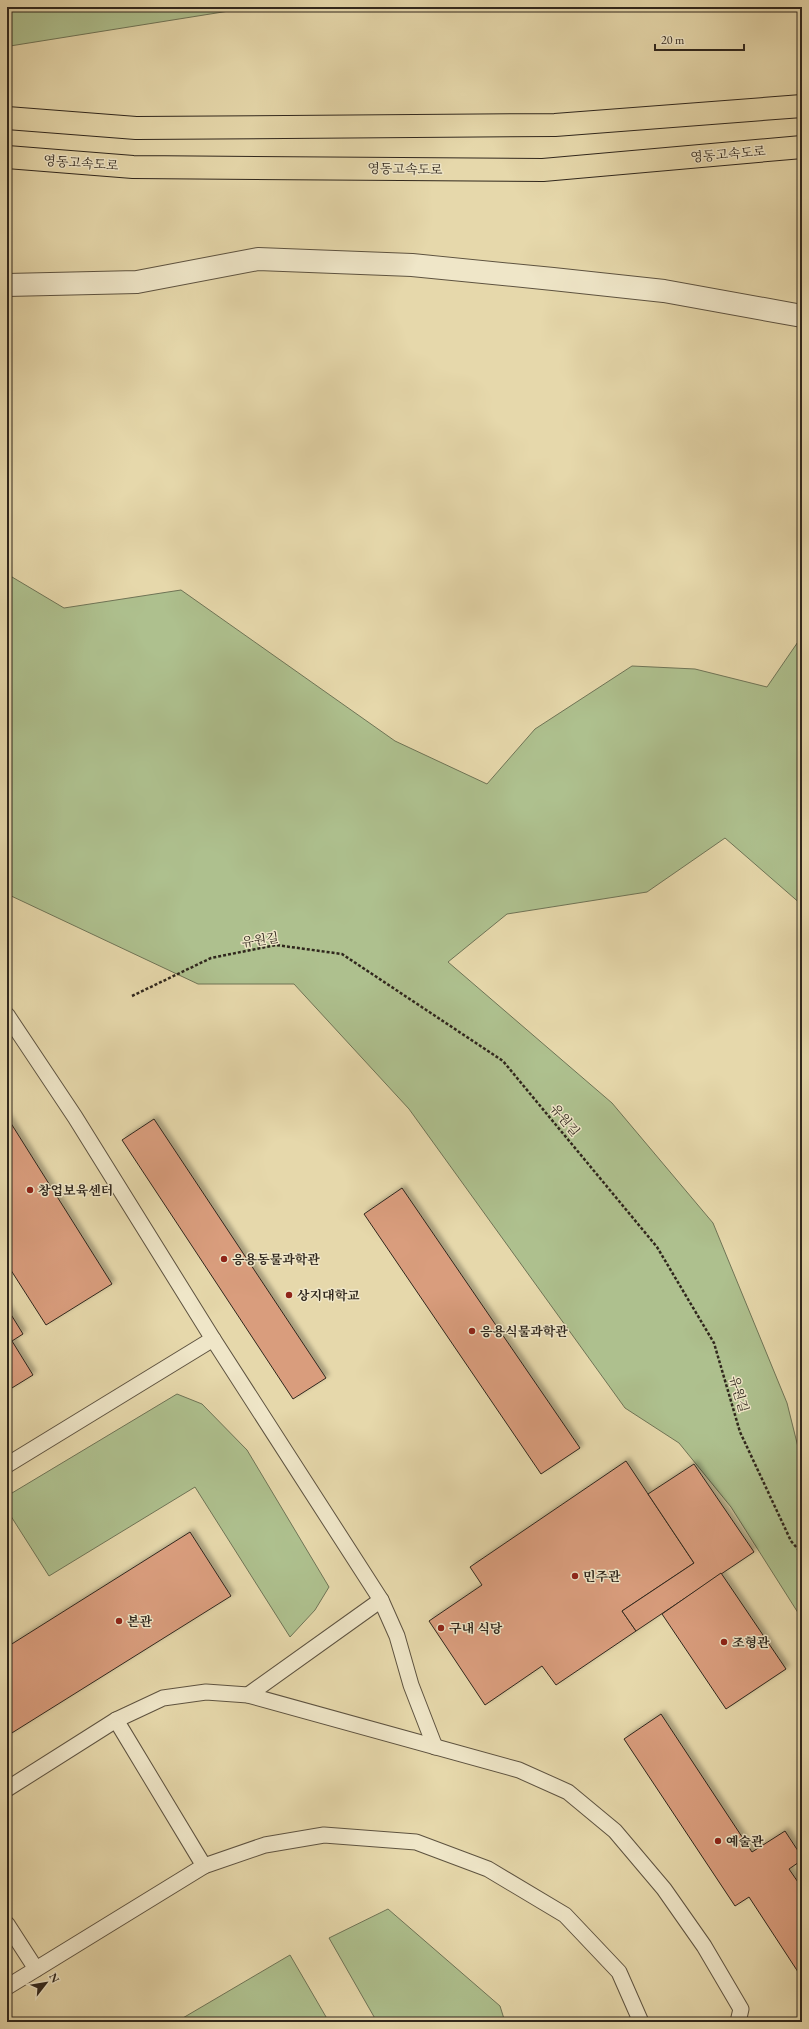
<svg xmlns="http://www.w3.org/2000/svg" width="809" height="2029" viewBox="0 0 809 2029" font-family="'EB Garamond','Noto Serif KR',serif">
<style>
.green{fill:#aec08e;stroke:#6f7456}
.building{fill:#d99d7d;stroke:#30271d;filter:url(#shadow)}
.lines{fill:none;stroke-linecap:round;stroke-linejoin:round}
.lane-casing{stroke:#5e5340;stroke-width:17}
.street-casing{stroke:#5e5340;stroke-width:24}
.highway-casing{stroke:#30271d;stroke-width:24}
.path{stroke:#30271d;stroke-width:2.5;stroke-dasharray:3 2;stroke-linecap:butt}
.lane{stroke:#efe6c8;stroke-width:15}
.street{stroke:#efe6c8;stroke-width:22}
.highway{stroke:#e6d8ab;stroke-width:22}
.poi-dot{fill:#8f2418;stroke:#efe6c8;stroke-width:1.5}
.labels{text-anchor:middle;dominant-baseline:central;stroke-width:3;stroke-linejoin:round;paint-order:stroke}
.street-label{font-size:13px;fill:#30271d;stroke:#efe6c8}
.poi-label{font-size:13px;font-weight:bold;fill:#30271d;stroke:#efe6c8;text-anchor:start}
</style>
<defs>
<filter id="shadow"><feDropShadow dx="3.5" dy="-3.5" stdDeviation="2" flood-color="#0004"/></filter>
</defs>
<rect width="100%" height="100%" fill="#e6d8ab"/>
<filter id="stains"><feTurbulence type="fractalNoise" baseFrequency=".005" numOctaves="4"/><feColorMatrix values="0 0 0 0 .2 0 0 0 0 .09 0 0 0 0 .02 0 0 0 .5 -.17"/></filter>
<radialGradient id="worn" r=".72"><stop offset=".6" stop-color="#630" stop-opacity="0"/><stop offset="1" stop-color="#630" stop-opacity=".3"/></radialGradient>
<!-- green -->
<g class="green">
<path d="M7,7H254L10,46L7,45Z"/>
<path d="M7,574L64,608L181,590L395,741L487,784L535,729L632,666L695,669L767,687L802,636V905L725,838L647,892L507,914L448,962L612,1103L713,1223L787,1403L802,1463V1619L731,1507L679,1443L625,1408L409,1109L294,984H198L7,894Z"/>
<path d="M177,1394L202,1404L247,1450L329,1587L315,1610L290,1637L195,1487L49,1576L7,1510V1496Z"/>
<path d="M388,1909L500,2006L505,2022H377L329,1938Z"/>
<path d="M290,1955L329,2022H176Z"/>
</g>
<!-- building -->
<g class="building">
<path d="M7,1117L112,1284L46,1325L7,1264Z"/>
<path d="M154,1119L326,1378L293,1399L122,1140Z"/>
<path d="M402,1188L580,1448L541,1474L364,1214Z"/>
<path d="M7,1308L23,1334L12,1341L33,1375L7,1391Z"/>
<path d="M626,1461L694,1563L622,1611L636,1631L556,1685L542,1666L485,1705L429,1621L482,1585L470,1567Z"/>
<path d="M694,1464L754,1552L636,1631L622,1611L694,1563L648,1494Z"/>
<path d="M190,1532L231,1596L7,1736V1647Z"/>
<path d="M721,1573L786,1669L726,1709L662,1614Z"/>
<path d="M661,1714L752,1852L785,1831L802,1857V1860L789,1869L802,1888V1978L749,1897L735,1906L624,1739Z"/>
</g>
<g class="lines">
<!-- lane casing -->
<g class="lane-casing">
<g id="lane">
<path d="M7,1015L75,1117L213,1339L381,1600L397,1636L411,1685L435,1747"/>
<path d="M7,1465L213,1339"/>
<path d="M248,1695L381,1600"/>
<path d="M116,1720L204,1866"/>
<path d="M7,1789L116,1720L163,1698L206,1692L248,1695L519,1770L568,1792L615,1831L664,1889L704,1946L741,2009L738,2022"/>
<path d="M7,1924L36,1969"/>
<path d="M7,1987L204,1866L265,1845L324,1835L416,1842L488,1869L565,1915L619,1972L641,2022"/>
</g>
</g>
<!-- street casing -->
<g class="street-casing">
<path id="street" d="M7,285L137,282L258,259L412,265L553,279L664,291L802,316"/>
</g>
<!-- highway casing -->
<g class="highway-casing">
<g id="highway">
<path d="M7,118L136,128L555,125L802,106"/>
<path d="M7,157L133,167L543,170L802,147"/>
</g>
</g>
<!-- path -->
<path class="path" d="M132,996L211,958L276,945L342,954L503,1061L657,1247L714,1343L740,1432L791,1541L802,1554"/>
<!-- lane -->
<use href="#lane" class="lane"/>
<!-- street -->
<use href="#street" class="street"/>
<!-- highway -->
<use href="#highway" class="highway"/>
</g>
<!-- markers -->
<g class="poi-dot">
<circle cx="30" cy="1190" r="4"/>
<circle cx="224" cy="1259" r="4"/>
<circle cx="289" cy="1295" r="4"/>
<circle cx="472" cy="1331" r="4"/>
<circle cx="575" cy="1576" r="4"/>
<circle cx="119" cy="1621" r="4"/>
<circle cx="441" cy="1628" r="4"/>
<circle cx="724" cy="1642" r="4"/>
<circle cx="718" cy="1841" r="4"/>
</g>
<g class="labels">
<!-- street labels -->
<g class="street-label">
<text transform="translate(728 154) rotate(-5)">영동고속도로</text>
<text transform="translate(81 163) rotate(4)">영동고속도로</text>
<text transform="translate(405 169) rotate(1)">영동고속도로</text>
<text transform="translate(260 940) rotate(-8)">유원길</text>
<text transform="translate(565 1120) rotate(50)">유원길</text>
<text transform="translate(739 1394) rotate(74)">유원길</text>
</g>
<!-- poi labels -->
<g class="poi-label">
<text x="38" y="1190">창업보육센터</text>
<text x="232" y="1259">응용동물과학관</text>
<text x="297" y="1295">상지대학교</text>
<text x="480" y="1331">응용식물과학관</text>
<text x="583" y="1576">민주관</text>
<text x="127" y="1621">본관</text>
<text x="449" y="1628">구내 식당</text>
<text x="732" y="1642">조형관</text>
<text x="726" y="1841">예술관</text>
</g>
</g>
<!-- margin -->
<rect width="809" height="2029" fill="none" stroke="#e6d8ab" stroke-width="24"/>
<rect x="8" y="8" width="793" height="2013" fill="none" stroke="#30271d" stroke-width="2"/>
<rect x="12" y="12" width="785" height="2005" fill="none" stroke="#30271d"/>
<!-- north arrow -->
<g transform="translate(46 1983) rotate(59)" stroke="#efe6c8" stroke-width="3" paint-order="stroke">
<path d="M0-3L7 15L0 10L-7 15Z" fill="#30271d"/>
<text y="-6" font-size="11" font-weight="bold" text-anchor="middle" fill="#30271d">N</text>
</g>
<!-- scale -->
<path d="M655 44v6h89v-6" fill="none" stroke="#30271d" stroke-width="2"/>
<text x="661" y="44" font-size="12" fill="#30271d" stroke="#efe6c8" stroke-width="3" paint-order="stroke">20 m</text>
<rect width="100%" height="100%" filter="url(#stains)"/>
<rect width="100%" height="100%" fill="url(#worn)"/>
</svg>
